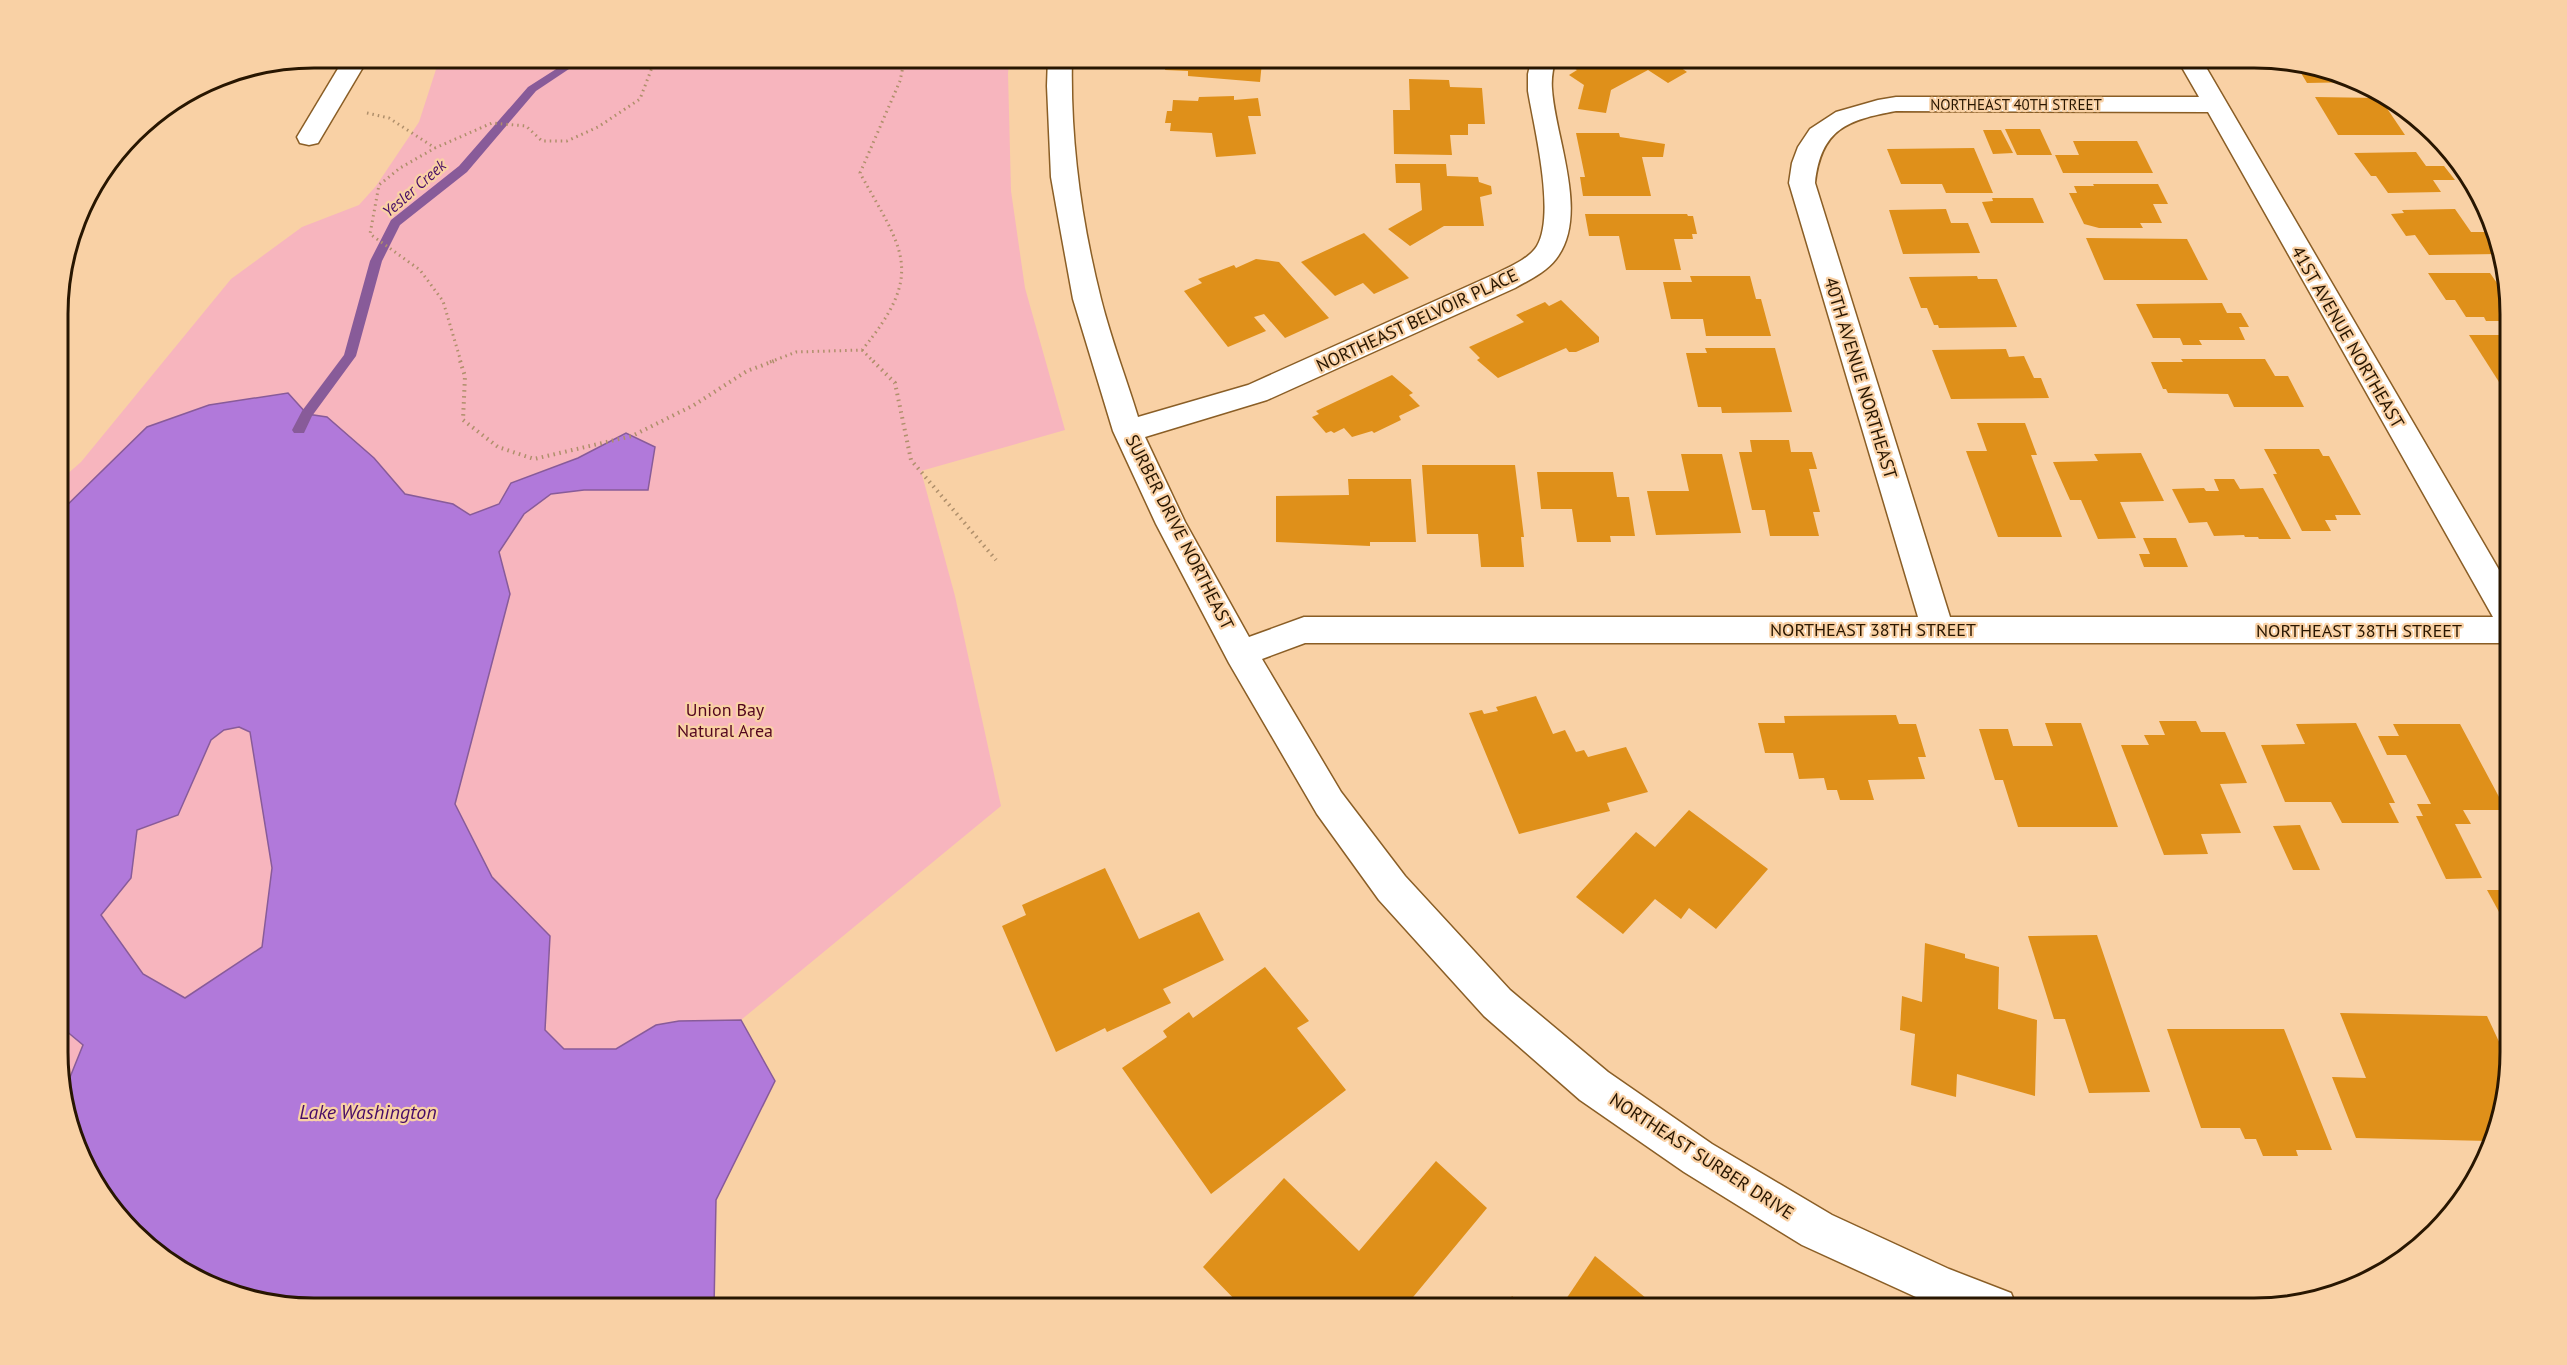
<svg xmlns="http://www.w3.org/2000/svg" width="2567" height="1365" viewBox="0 0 2567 1365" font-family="'PT Sans',sans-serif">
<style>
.green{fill:#f7b5be}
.water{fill:#b179da;stroke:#885b99;stroke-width:1.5;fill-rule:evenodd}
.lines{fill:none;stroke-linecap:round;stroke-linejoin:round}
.stream{fill:#885b99;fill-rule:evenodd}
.building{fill:#df901a}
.minor-casing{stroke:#8a5e26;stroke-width:3}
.path-far1{stroke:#af8f6b;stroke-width:3;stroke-dasharray:1.5 4;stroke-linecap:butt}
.path{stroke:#af8f6b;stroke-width:4;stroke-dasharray:1.5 4.5;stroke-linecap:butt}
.minor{fill:#fff;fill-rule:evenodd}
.labels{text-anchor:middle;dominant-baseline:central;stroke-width:4.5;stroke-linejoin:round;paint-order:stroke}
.far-street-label{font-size:15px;fill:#281601;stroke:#f9d1a5}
.far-water-label{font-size:16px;font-style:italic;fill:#470d66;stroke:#f9d1a5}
.street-label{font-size:18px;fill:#281601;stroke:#f9d1a5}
.park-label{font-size:18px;fill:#53061f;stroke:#f9d1a5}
.water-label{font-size:20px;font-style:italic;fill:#470d66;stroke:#f9d1a5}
.rim{fill:none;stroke:#281601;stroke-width:3}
</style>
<rect width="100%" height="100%" fill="#f9d1a5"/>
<!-- green -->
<g class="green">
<path d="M440,57H1010L1008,73L1011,191L1025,288L1065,430L921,471L955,596L1001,806L741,1020L679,1021L656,1025L616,1049H564L545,1030L550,936L492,877L455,804L510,594L499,553L524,514L551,494L584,490L626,433L578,458L511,483L499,504L470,515L453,504L405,494L374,458L327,417L147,427L58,514V482L81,462L231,279L302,227L359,205L376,186L419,122Z"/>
<path d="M239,727L250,732L272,868L262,947L185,998L143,974L101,915L131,878L137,830L178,814L211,740L224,730Z"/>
<path d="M59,1025L84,1045L62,1097L59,1085Z"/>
</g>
<!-- water -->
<path class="water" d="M288,393L307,414L327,417L374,458L405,494L453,504L470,515L499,504L511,483L578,458L626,433L655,447L648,490H584L551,494L524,514L499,552L510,594L455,804L492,877L550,936L545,1030L564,1049H616L656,1025L679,1021L741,1020L775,1081L716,1200L714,1308H314L200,1281L110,1207L77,1150L62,1097L83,1045L59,1025L58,514L147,427L209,405ZM239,727L250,732L272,868L262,947L185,998L143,974L101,915L131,878L137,830L178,815L211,740L224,730Z"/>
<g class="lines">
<!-- stream -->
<path class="stream" d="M575,57H587L536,91L467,172L400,225L382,261L356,356L312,416L304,433H294L292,430L302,411L344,355L370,261L391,220L459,166L528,87Z"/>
</g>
<!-- building -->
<g class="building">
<path d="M1167,57H1252V62H1262L1260,82L1188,76V71L1165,70Z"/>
<path d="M1410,57H1488V67L1410,63Z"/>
<path d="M1574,57H1664L1670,60L1673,58L1681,63L1677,65L1687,72L1668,83L1648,70L1611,90L1606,113L1578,109L1584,85L1569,75L1577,70L1569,65L1578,60Z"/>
<path d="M2290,65L2357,81V82L2307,83L2301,73H2295Z"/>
<path d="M1409,79L1449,80L1450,87L1482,88L1485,124H1468V135H1450L1452,155L1394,154L1393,110H1410Z"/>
<path d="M1234,96V100L1258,98L1261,116H1248L1256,154L1216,157L1212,133L1170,131L1171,123H1165L1167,111H1172L1173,100L1198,101L1199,97Z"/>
<path d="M2315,97L2380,98L2405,135H2338Z"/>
<path d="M2005,129H2040L2052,155H2017Z"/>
<path d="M1983,130H2001L2013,153L1993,154Z"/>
<path d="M1576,133H1619L1620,137L1665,144L1663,157H1642L1651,196H1583L1580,177H1585Z"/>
<path d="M2073,141H2137L2153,173H2063L2055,155H2079Z"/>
<path d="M1974,148L1993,193H1946L1942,184H1901L1887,149Z"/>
<path d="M2416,152L2426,166H2444L2455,180H2433L2441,192L2388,193L2376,176H2371L2354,153Z"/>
<path d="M1395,164H1446L1447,176L1478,177L1479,182L1491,186L1492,194L1480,197L1484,226H1444L1410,246L1388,229L1422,210L1420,183H1396Z"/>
<path d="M2093,184H2158L2168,204H2153L2162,223H2140L2143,228H2099L2084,224L2069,193H2077L2074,186H2094Z"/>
<path d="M1992,198H2033L2044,223H1991L1982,202L1993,201Z"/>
<path d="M1946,209L1951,223H1968L1980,253L1903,254L1889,210Z"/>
<path d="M2455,209L2471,232H2487L2498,254L2429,255L2415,235L2406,236L2391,214L2404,213L2402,210Z"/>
<path d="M1585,214H1687L1688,216H1693L1697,234H1692L1693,239H1674L1681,270H1626L1619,236H1589Z"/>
<path d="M1364,233L1409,278L1374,294L1363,283L1335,296L1301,262Z"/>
<path d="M2086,238L2187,239L2208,280H2104Z"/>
<path d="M1256,259L1279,262L1329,318L1285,338L1264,314L1254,317L1266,331L1228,347L1184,291L1202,283L1198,279L1234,265L1236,268Z"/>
<path d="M2428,273H2490L2508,299V321H2486L2484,317H2466L2455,300H2446Z"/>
<path d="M1690,276H1750L1756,299H1761L1771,336H1706L1703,319H1671L1663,282H1692Z"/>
<path d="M1977,276L1978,279H1997L2017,327L1939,328L1938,325H1934L1927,308H1921L1909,277Z"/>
<path d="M1561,300L1599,337V342L1576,352H1569L1566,348L1498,378L1477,360L1480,358L1469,347L1524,322L1516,315L1545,302L1549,306Z"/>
<path d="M2222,303L2227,313H2241L2249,327H2239L2245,340H2199L2202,345H2183L2180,338H2153L2136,304Z"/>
<path d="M2469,335H2508V382H2499Z"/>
<path d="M1705,348H1775L1792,412L1722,413L1721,407H1698L1686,353H1707Z"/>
<path d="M2006,349L2009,357L2024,356L2034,378H2041L2049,398L1951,399L1932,350Z"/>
<path d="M2181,359H2265L2275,376H2288L2304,407H2234L2228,394L2168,393L2166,389H2163L2151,362H2183Z"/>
<path d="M1392,375L1413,393L1409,395L1420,406L1399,416L1401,420L1374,433L1372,431L1352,437L1344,428L1334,433L1331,431L1326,433L1312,417L1319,414L1316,411Z"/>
<path d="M1977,423H2025L2037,455H2031L2062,537H1998L1966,451H1987Z"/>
<path d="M1750,440H1789L1791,452H1812L1817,469H1809L1820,512H1813L1819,536H1770L1765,510H1752L1739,452H1752Z"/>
<path d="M2264,449H2319L2323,456H2329L2361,515H2335L2337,520H2325L2331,531H2302L2273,474H2277Z"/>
<path d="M2141,453L2164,501L2120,502L2136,538L2098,539L2081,500H2070L2053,462L2098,461L2094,454Z"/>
<path d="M1681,454H1722L1741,533L1656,535L1647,491H1689Z"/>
<path d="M1422,465H1515L1524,537H1521L1524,567H1481L1478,534H1427Z"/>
<path d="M1537,472H1613L1617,497H1629L1635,536H1610L1611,542H1577L1572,509H1541Z"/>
<path d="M1348,479H1411L1416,542H1370V546L1276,542V496L1349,495Z"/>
<path d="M2214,479H2234L2240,489L2263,488L2291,539H2259L2258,537H2245L2244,535L2214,536L2207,522L2189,523L2172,489L2204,488L2206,491H2219Z"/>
<path d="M2143,538H2176L2188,567H2144L2139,554H2150Z"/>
<path d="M1536,696L1553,734L1565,730L1576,752L1584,750L1588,757L1626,747L1648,792L1607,803L1610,811L1519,834L1469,713L1482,710L1484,714L1498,711L1496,707Z"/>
<path d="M1896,715L1899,724H1916L1926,757H1918L1925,779L1868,780L1874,800H1840L1837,790H1827L1824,778L1799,779L1793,753H1765L1758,723H1785L1784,716Z"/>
<path d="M2159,721H2196L2201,732H2225L2247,783L2220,784L2241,833L2201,834L2208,854L2164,855L2121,745H2149L2144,735H2165Z"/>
<path d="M2045,723H2081L2118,827H2018L2003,780H1995L1979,729H2008L2013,746H2053Z"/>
<path d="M2356,723L2395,803H2389L2399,823H2342L2331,802H2285L2261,745L2305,744L2296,724Z"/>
<path d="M2393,724H2460L2506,810H2463L2471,824H2455L2482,878L2446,879L2416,816H2423L2417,804H2431L2406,755H2387L2378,736H2399Z"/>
<path d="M1689,810L1768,869L1716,929L1689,908L1681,919L1655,899L1623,934L1576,897L1636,832L1655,847Z"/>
<path d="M2300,825L2320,870H2293L2273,826Z"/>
<path d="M1105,868L1139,939L1199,912L1224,960L1163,989L1171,1003L1107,1032L1105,1028L1056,1052L1002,926L1026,915L1022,905Z"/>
<path d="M2487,890H2510V932Z"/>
<path d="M2097,935L2150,1092L2089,1093L2065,1019H2054L2028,936Z"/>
<path d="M1925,943L1965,954V958L1999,967L1998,1009L2037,1020L2035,1096L1957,1074L1956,1097L1911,1085L1915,1034L1900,1030L1902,996L1922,1002Z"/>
<path d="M1265,967L1309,1021L1297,1028L1346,1090L1211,1194L1122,1068L1167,1037L1163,1031L1189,1012L1193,1018Z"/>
<path d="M2340,1013L2487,1016L2508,1061L2489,1141L2356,1138L2332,1077L2366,1078Z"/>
<path d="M2167,1029H2284L2332,1150H2296L2298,1156H2263L2256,1139H2245L2240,1128H2201Z"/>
<path d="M1436,1161L1487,1208L1404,1308H1243L1203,1267L1284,1178L1359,1251Z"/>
<path d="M1595,1256L1658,1308H1560Z"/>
<path d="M1512,1296L1526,1308H1504Z"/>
</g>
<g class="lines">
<!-- minor casing -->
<g class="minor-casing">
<g id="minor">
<path d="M345,57H369L318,143L309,145L300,143L297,137Z"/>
<path d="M1048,57H1072C1070,138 1081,220 1101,299C1111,339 1126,378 1138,417L1248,385L1495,274C1509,267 1529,259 1537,246C1556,214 1534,127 1528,91V74L1532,57H1556C1553,68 1551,78 1552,89C1555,138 1590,215 1556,259C1546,272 1529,280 1515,288L1267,400L1145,437L1185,522L1249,637L1304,617H1918L1789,183L1792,163L1798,147L1810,129L1836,112L1878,100L1896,97H2199L2176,57H2200L2509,587V643H1305L1262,659L1341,792L1405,876L1510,990L1608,1072L1712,1144L1832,1215L1949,1269L2011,1293L2017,1308H1940L1802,1245L1684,1172L1580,1100L1484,1016L1379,900L1317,814L1229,663L1156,524L1113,431L1073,299L1059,222L1051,177L1047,86ZM1896,111L2208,112L2493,617H1950L1815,183C1821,129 1847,120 1896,111Z"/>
</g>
</g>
<!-- path-far1 -->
<g class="path-far1">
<path d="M367,113L389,118L435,148"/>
<path d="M862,350L874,362"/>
<path d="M461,362L443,301L420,270L370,234L379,185L400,168L435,148L492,123L526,126L542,141H567L598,127L640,99L656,57"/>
<path d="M770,362L796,352L862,350C926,272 903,251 860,173L900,81L905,57"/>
</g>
<!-- path -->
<g class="path">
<path d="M460,361L465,376L463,420L498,447L534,459L632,436L694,405L747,371L774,361"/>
<path d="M873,361L895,383L911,460L996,560"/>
</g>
<!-- minor -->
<use href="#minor" class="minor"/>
</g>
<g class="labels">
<!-- far-street labels -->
<g class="far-street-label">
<text x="2016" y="104">NORTHEAST 40TH STREET</text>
</g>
<!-- far-water labels -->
<g class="far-water-label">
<text transform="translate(414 188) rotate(-41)">Yesler Creek</text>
</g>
<!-- street labels -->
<g class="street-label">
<text transform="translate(1417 320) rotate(-25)">NORTHEAST BELVOIR PLACE</text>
<text transform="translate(2348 337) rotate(60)">41ST AVENUE NORTHEAST</text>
<text transform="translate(1861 378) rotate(73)">40TH AVENUE NORTHEAST</text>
<text transform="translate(1180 532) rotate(63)">SURBER DRIVE NORTHEAST</text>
<text x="1873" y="629">NORTHEAST 38TH STREET</text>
<text x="2359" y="630">NORTHEAST 38TH STREET</text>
<text transform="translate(1702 1156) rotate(33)">NORTHEAST SURBER DRIVE</text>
</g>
<!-- park labels -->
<g class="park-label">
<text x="725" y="709">Union Bay<tspan x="725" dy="21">Natural Area</tspan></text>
</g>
<!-- water labels -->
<g class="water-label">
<text x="368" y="1112">Lake Washington</text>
</g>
</g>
<!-- crop -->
<path d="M0 0H2567V1365H0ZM314 68H2254A246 246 0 0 1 2500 314V1052A246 246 0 0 1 2254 1298H314A246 246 0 0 1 68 1052V314A246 246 0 0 1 314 68Z" fill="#f9d1a5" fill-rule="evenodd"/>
<path class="rim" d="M314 68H2254A246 246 0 0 1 2500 314V1052A246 246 0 0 1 2254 1298H314A246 246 0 0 1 68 1052V314A246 246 0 0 1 314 68Z"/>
</svg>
